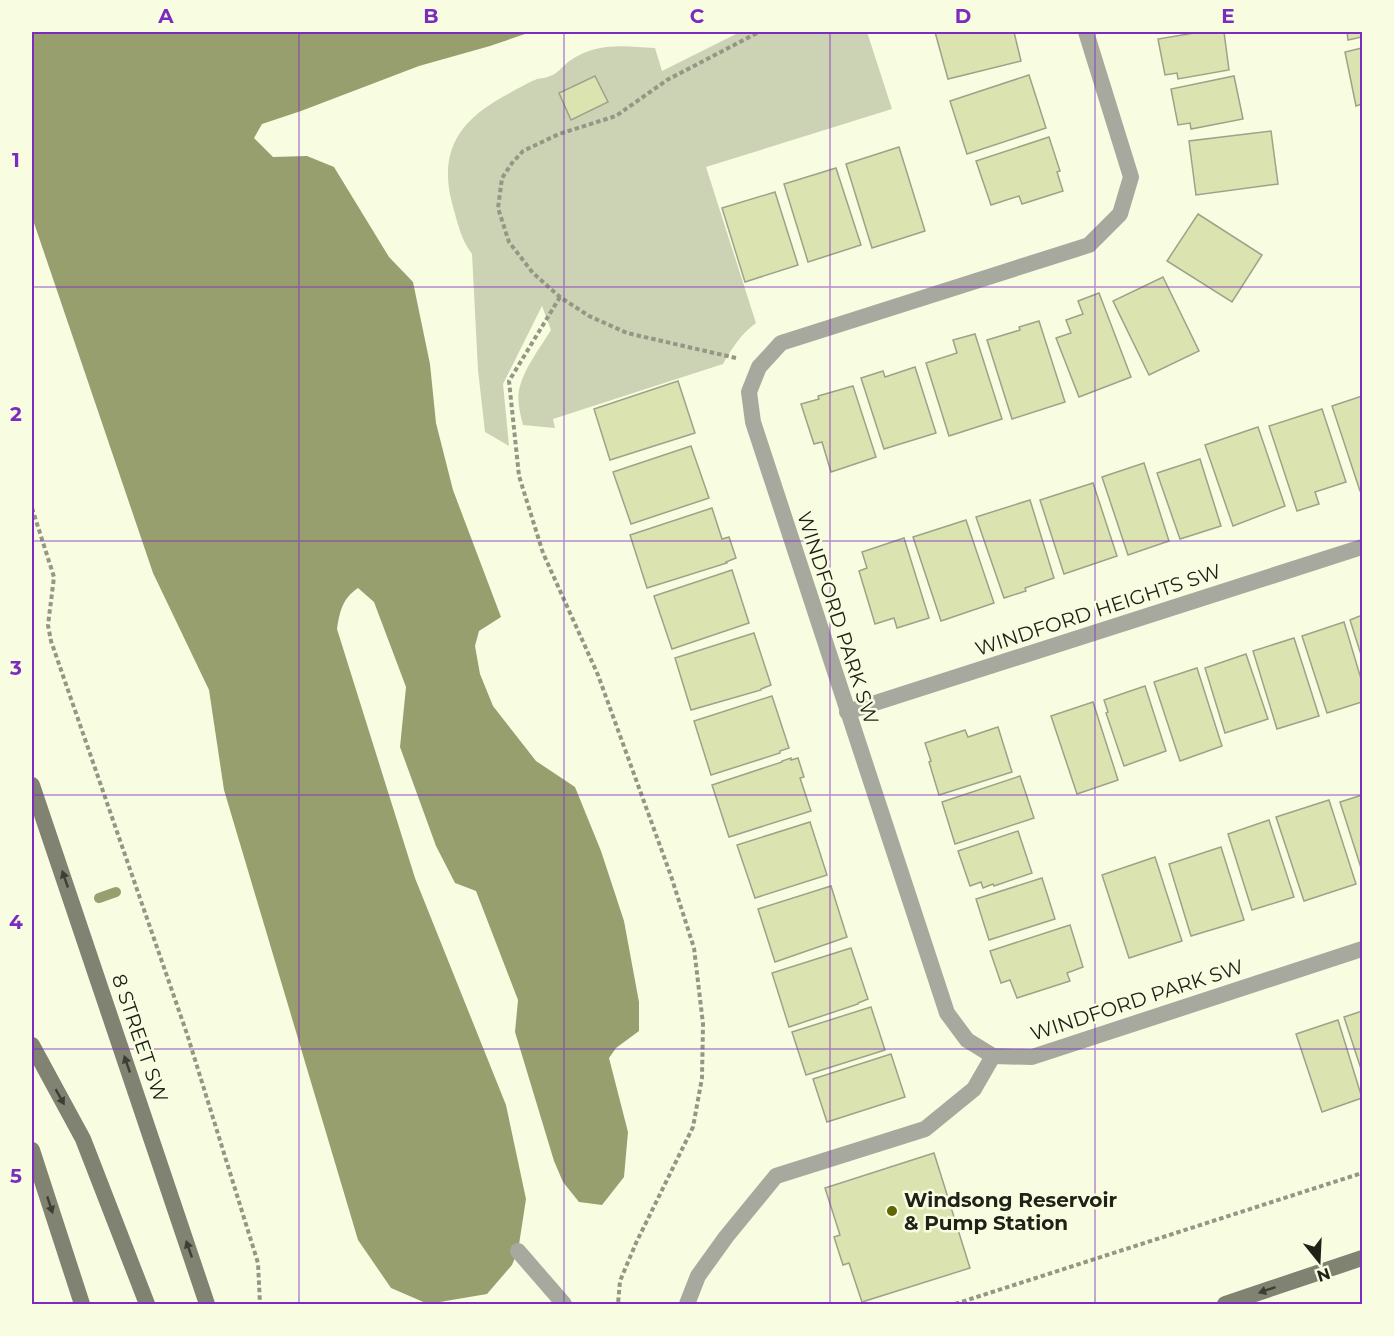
<svg xmlns="http://www.w3.org/2000/svg" width="1394" height="1336" viewBox="0 0 1394 1336" font-family="Montserrat,sans-serif">
<style>
.green{fill:#ccd2b4}
.water{fill:#989f6e}
.lines{fill:none;stroke-linecap:round;stroke-linejoin:round}
.stream{stroke:#989f6e;stroke-width:10}
.building{fill:#dbe3b0;stroke:#9da289;stroke-width:1.5}
.path{stroke:#949784;stroke-width:4;stroke-dasharray:4.5 3;stroke-linecap:butt}
.service{stroke:#a7a99e;stroke-width:16}
.minor{stroke:#a7a99e;stroke-width:16}
.secondary{stroke:#808272;stroke-width:16}
.oneway{fill:#3d3f33}
.grid{fill:none;stroke:#7b2cbf;stroke-width:1.5;stroke-opacity:0.55}
.poi-dot{fill:#5d6504;stroke:#f8fde2;stroke-width:2}
.labels{text-anchor:middle;dominant-baseline:central;stroke-width:5;stroke-linejoin:round;paint-order:stroke}
.street-label{font-size:20px;fill:#202218;stroke:#f8fde2}
.poi-label{font-size:20px;font-weight:bold;fill:#202218;stroke:#f8fde2;text-anchor:start}
.neatline{fill:none;stroke:#7b2cbf;stroke-width:2}
.grid-label{font-size:20px;text-anchor:middle;font-weight:bold;fill:#7b2cbf}
</style>
<rect width="100%" height="100%" fill="#f8fde2"/>
<!-- green -->
<path class="green" d="M740,32H867L892,109L706,167L756,323C741,334 732,348 723,364L553,419L555,428L523,425C520,413 516,399 520,386C525,367 540,348 551,330L542,306L503,384L509,446L485,432L478,370L472,254C461,240 457,221 452,203C438,149 461,119 508,94C517,89 527,83 537,79C541,78 546,78 550,76C558,74 564,64 571,60C597,42 625,46 655,48L662,71Z"/>
<!-- water -->
<path class="water" d="M32,32H531L490,46L419,66L301,111L262,124L254,138L273,157L307,156L334,167L389,257L413,282L430,364L436,423L453,490L501,617L479,631L475,646L480,674L493,706L536,761L575,787L601,851L624,921L639,1002V1031L616,1048L609,1058L628,1132L624,1177L602,1205L579,1202L563,1182L554,1161L515,1032L518,1000L476,891L455,883L436,846L400,747L406,687L374,602L358,588C342,599 340,611 337,629L415,878L506,1105L526,1199L518,1251L512,1265L487,1294L428,1304L391,1288L358,1240L224,790L209,690L153,573L32,217Z"/>
<g class="lines">
<!-- stream -->
<path class="stream" d="M99,898L116,892"/>
</g>
<!-- building -->
<g class="building">
<path d="M935,32H1014L1021,61L948,79Z"/>
<path d="M1200,32H1224L1229,70L1178,79L1177,73L1165,75L1158,39Z"/>
<path d="M1347,32H1362V37L1348,40Z"/>
<path d="M1362,48V104L1356,106L1345,52Z"/>
<path d="M1029,75L1046,128L967,154L950,101Z"/>
<path d="M595,76L608,102L571,120L559,93Z"/>
<path d="M1234,76L1243,119L1191,129L1190,123L1178,125L1171,89Z"/>
<path d="M1271,131L1278,184L1196,195L1189,141Z"/>
<path d="M1049,137L1060,171L1057,172L1063,191L1022,204L1019,196L991,205L976,161Z"/>
<path d="M899,147L925,231L872,248L846,164Z"/>
<path d="M836,168L861,245L808,262L784,184Z"/>
<path d="M775,192L798,265L745,282L722,208Z"/>
<path d="M1198,214L1262,255L1232,302L1167,261Z"/>
<path d="M1163,277L1199,351L1149,375L1113,301Z"/>
<path d="M1099,293L1131,377L1079,397L1056,338L1071,333L1066,320L1083,314L1078,301Z"/>
<path d="M1039,321L1065,402L1012,419L987,340L1020,330L1019,327Z"/>
<path d="M975,334L1002,419L949,436L926,363L957,353L953,340Z"/>
<path d="M915,367L936,433L884,449L861,378L883,371L885,377Z"/>
<path d="M678,381L695,433L610,460L594,409Z"/>
<path d="M853,386L876,457L831,472L822,442L814,444L801,404L819,399L818,396Z"/>
<path d="M1362,396V491H1360L1332,406Z"/>
<path d="M1322,409L1346,482L1315,492L1319,504L1297,511L1269,426Z"/>
<path d="M1258,427L1285,506L1233,526L1205,445Z"/>
<path d="M691,446L709,498L631,524L613,472Z"/>
<path d="M1200,459L1221,526L1180,539L1157,473Z"/>
<path d="M1144,463L1169,541L1128,555L1102,477Z"/>
<path d="M1093,483L1117,556L1064,574L1040,500Z"/>
<path d="M1030,500L1054,578L1025,588L1026,591L1004,598L976,517Z"/>
<path d="M712,508L722,539L729,537L736,558L726,562L727,563L647,588L630,535Z"/>
<path d="M966,520L994,603L941,621L913,537Z"/>
<path d="M904,538L929,618L897,628L894,618L875,624L859,571L867,568L862,552Z"/>
<path d="M732,570L749,623L672,649L654,596Z"/>
<path d="M1362,615V658L1350,620Z"/>
<path d="M1344,622L1362,682V702L1327,713L1302,636Z"/>
<path d="M754,633L771,685L761,689V690L691,710L675,658Z"/>
<path d="M1294,638L1319,716L1277,729L1253,651Z"/>
<path d="M1246,654L1268,719L1225,733L1205,668Z"/>
<path d="M1197,668L1222,746L1180,761L1154,682Z"/>
<path d="M1145,686L1166,751L1124,766L1106,713L1108,712L1104,700Z"/>
<path d="M772,696L789,748L780,751V753L711,775L694,721Z"/>
<path d="M1093,702L1118,780L1077,794L1051,716Z"/>
<path d="M998,727L1012,772L939,795L929,762L931,761L925,743L965,730L968,737Z"/>
<path d="M791,758V760L798,758L804,777L800,778L811,811L729,837L712,785L782,762V761Z"/>
<path d="M1020,776L1034,818L955,844L942,802Z"/>
<path d="M1362,795V871L1340,802Z"/>
<path d="M1329,800L1356,884L1304,901L1276,817Z"/>
<path d="M1269,820L1294,897L1252,910L1228,834Z"/>
<path d="M810,822L827,875L755,898L737,845Z"/>
<path d="M1018,831L1032,873L994,886L993,884L983,888L981,882L970,886L958,851Z"/>
<path d="M1221,847L1244,920L1191,936L1169,864Z"/>
<path d="M1155,857L1182,941L1129,958L1102,875Z"/>
<path d="M1042,878L1055,919L989,940L976,899Z"/>
<path d="M831,886L847,937L775,962L758,909Z"/>
<path d="M1070,925L1083,967L1067,973L1070,981L1017,998L1010,980L1001,983L990,951Z"/>
<path d="M851,948L868,999L858,1003V1004L789,1027L772,973Z"/>
<path d="M871,1007L885,1050L806,1075L792,1032Z"/>
<path d="M1362,1011V1072L1344,1017Z"/>
<path d="M1338,1020L1362,1098L1322,1112L1296,1034Z"/>
<path d="M891,1054L905,1097L827,1122L813,1079Z"/>
<path d="M934,1153L970,1268L862,1302L849,1263L843,1265L834,1237L840,1235L825,1188Z"/>
</g>
<g class="lines">
<!-- path -->
<g class="path">
<path d="M560,297L509,381L519,476L543,553L598,675L671,876L694,948L703,1024L702,1078L693,1127L636,1243L620,1281L618,1304"/>
<path d="M736,358L627,333L589,316L560,297L533,273L509,242L498,208L502,178L512,163L523,151L559,134L616,116L667,80L759,32"/>
<path d="M32,508L54,577L48,625L51,641L187,1034L258,1263L260,1304"/>
<path d="M955,1304L1362,1173"/>
</g>
<!-- service -->
<g class="service">
<path d="M518,1251L564,1304"/>
<path d="M687,1304L698,1276L726,1237L776,1176L925,1129L974,1089L993,1056"/>
</g>
<!-- minor -->
<g class="minor">
<path d="M1086,32L1131,177L1120,214L1089,245L781,343L759,367L749,392L753,422L947,1013L967,1040L993,1056L1032,1057L1362,949"/>
<path d="M847,712L1362,547"/>
</g>
<!-- secondary -->
<g class="secondary">
<path d="M32,785L207,1304"/>
<path d="M32,1045L83,1139L147,1304"/>
<path d="M32,1150L82,1304"/>
<path d="M1225,1304L1362,1258"/>
</g>
</g>
<!-- one-way arrows -->
<defs><path id="oneway-solid" d="M-6-.8H1V-3.2L6.5 0L1 3.2V.8H-6Z" transform="scale(1.5)"/></defs>
<g class="oneway">
<use href="#oneway-solid" transform="translate(65 879) rotate(-109)"/>
<use href="#oneway-solid" transform="translate(127 1064) rotate(-109)"/>
<use href="#oneway-solid" transform="translate(60 1097) rotate(61)"/>
<use href="#oneway-solid" transform="translate(50 1205) rotate(72)"/>
<use href="#oneway-solid" transform="translate(189 1249) rotate(-109)"/>
<use href="#oneway-solid" transform="translate(1267 1290) rotate(161)"/>
</g>
<!-- grid -->
<path class="grid" d="M299,32V1304M564,32V1304M830,32V1304M1095,32V1304M32,287H1362M32,541H1362M32,795H1362M32,1049H1362"/>
<!-- markers -->
<circle class="poi-dot" cx="892" cy="1211" r="6"/>
<g class="labels">
<!-- street labels -->
<g class="street-label">
<text transform="translate(1098 610) rotate(-18)">WINDFORD HEIGHTS SW</text>
<text transform="translate(838 618) rotate(72)">WINDFORD PARK SW</text>
<text transform="translate(1137 1000) rotate(-18)">WINDFORD PARK SW</text>
<text transform="translate(140 1038) rotate(71)">8 STREET SW</text>
</g>
<!-- poi labels -->
<g class="poi-label">
<text x="904" y="1200">Windsong Reservoir<tspan x="904" dy="23">&amp; Pump Station</tspan></text>
</g>
</g>
<!-- border -->
<rect width="1394" height="1336" fill="none" stroke="#f8fde2" stroke-width="66"/>
<!-- north arrow -->
<g transform="translate(1319 1261) rotate(162)" stroke="#f8fde2" stroke-width="4.5" paint-order="stroke">
<path d="M0-4.5L10 22L0 15L-10 22Z" fill="#202218"/>
<text y="-9" font-size="16" font-weight="bold" text-anchor="middle" fill="#202218">N</text>
</g>
<rect x="33" y="33" width="1328" height="1270" class="neatline"/>
<g class="grid-label">
<text x="166" y="23">A</text>
<text x="431" y="23">B</text>
<text x="697" y="23">C</text>
<text x="963" y="23">D</text>
<text x="1228" y="23">E</text>
<text x="16" y="167">1</text>
<text x="16" y="421">2</text>
<text x="16" y="675">3</text>
<text x="16" y="929">4</text>
<text x="16" y="1183">5</text>
</g>
</svg>
